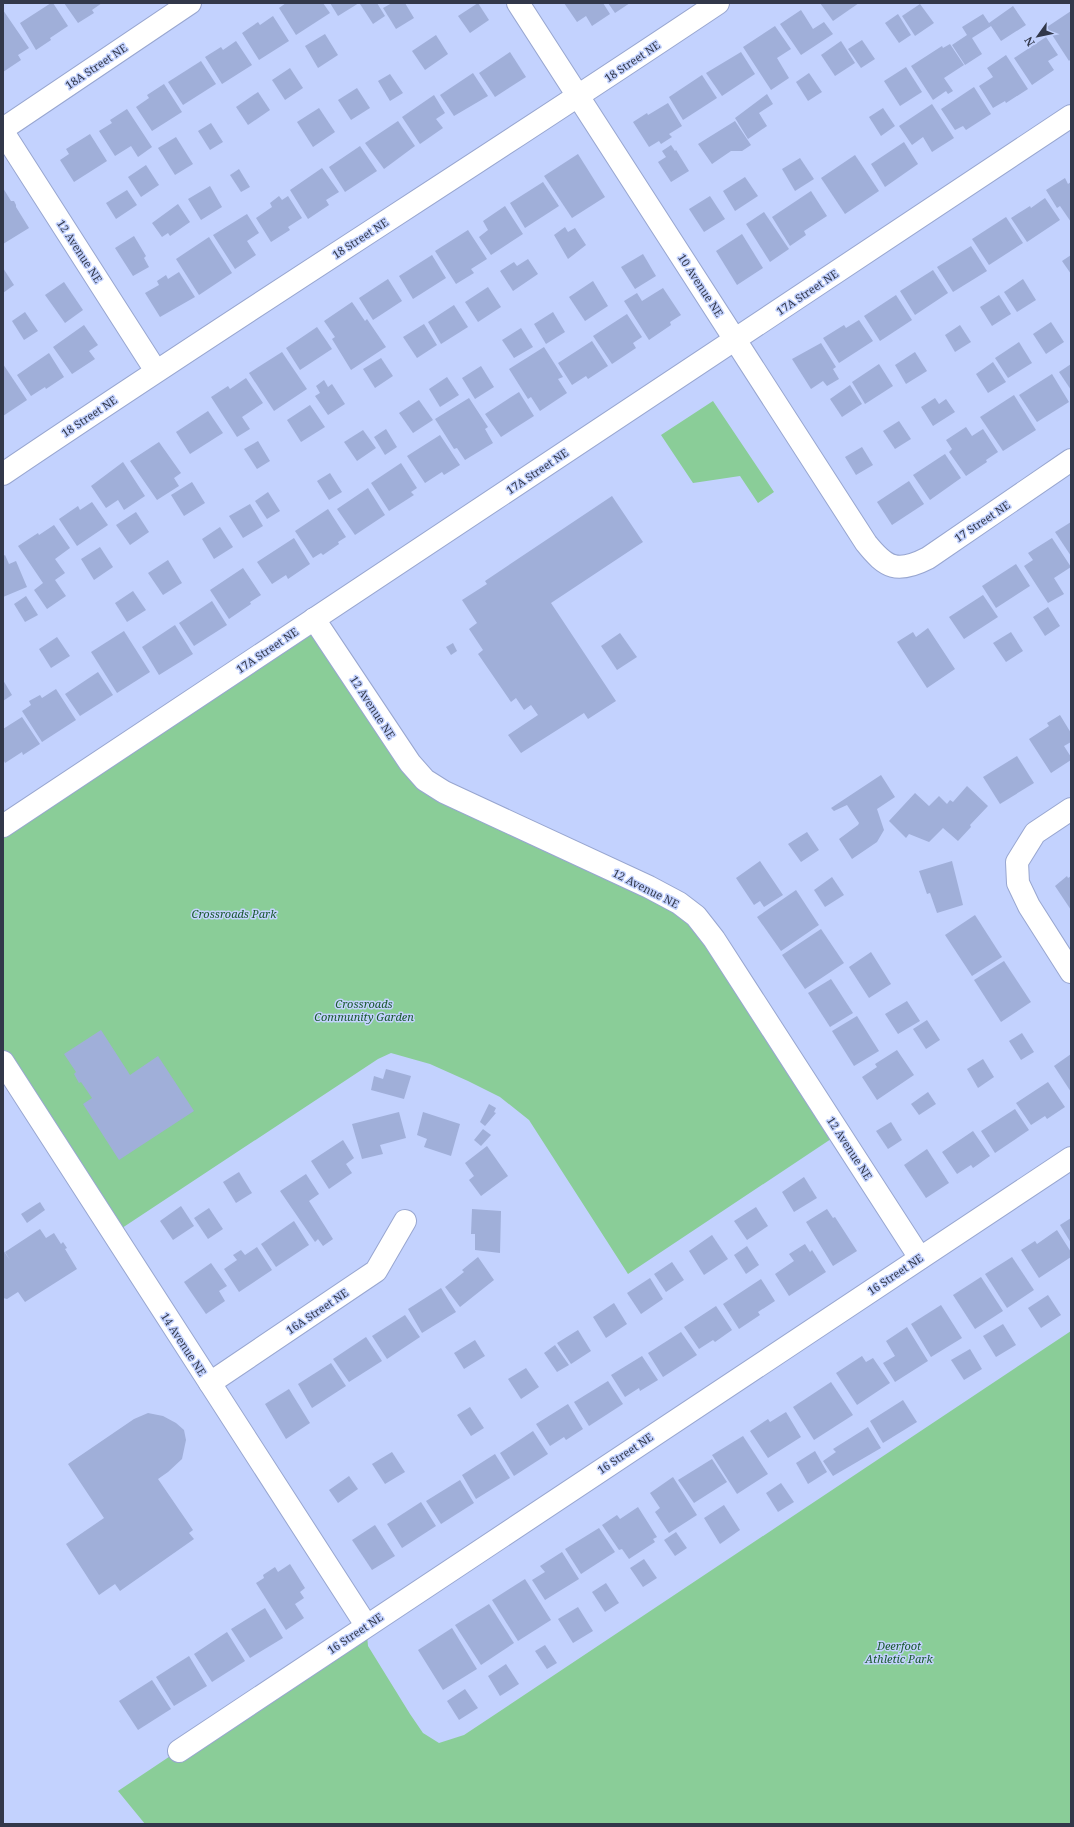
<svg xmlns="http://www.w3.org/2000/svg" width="1074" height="1827" viewBox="0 0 1074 1827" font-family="'Noto Serif',serif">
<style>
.green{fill:#8acd98}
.building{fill:#a0afd9}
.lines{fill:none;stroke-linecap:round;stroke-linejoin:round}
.minor-casing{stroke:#98a6d0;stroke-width:24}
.minor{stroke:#fff;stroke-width:22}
.labels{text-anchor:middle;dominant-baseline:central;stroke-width:3;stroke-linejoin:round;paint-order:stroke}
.street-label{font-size:11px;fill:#32384a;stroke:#c3d2fe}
.park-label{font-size:11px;font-style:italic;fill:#18572c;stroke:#c3d2fe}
</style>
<rect width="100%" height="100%" fill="#c3d2fe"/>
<!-- green -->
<g class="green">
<path d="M713,401L774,492L758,503L740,476L693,483L661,435Z"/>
<path d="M314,619L410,763L679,903L840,1133L628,1274L529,1120L500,1097L468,1081L430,1064L391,1053L378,1059L113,1234L3,1062V826Z"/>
<path d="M1071,1331V1824H145L118,1791L366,1625L368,1646L410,1714L423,1733L439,1743L464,1735Z"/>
</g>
<!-- building -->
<g class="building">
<path d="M51,3H53L68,26L50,38L51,40L36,50L20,23Z"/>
<path d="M64,3H102L92,10L94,13L78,23Z"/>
<path d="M286,3H323L330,13L296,35L279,8Z"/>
<path d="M330,3H359L338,16Z"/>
<path d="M361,3H377L385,16L373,24L360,4Z"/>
<path d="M392,3H405L414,18L396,29L383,8Z"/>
<path d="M478,3L489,20L470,33L458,16Z"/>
<path d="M564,3H603L610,14L592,26L586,16L577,22Z"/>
<path d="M608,3H630L615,13Z"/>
<path d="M820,3H859L833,21Z"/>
<path d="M920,4L934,23L915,36L902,16Z"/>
<path d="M1013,6L1026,25L1001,41L991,26L972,38L982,54L965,65L952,45L967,35L962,27L983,14L989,23Z"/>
<path d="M3,10L29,48L18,55L21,60L3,72Z"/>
<path d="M801,10L813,29L824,22L833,34L801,55L780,24Z"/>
<path d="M1071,11V59L1069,61L1047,27Z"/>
<path d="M898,14L911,35L899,43L885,23Z"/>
<path d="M273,16L289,41L259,60L242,33L258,22L260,25Z"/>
<path d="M775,26L791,49L777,58L789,78L771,90L743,47Z"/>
<path d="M325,34L338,55L318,68L305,46Z"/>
<path d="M436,35L448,54L425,70L412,51Z"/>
<path d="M1046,37L1058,55L1048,61L1054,70L1032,85L1014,58Z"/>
<path d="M862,40L875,59L861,68L848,49Z"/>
<path d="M236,41L252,65L222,84L205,57L221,47L223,50Z"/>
<path d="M841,41L855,63L835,76L821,55Z"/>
<path d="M950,44L964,65L944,78L953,91L948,94L946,91L933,100L911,66L942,46L943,48Z"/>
<path d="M510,52L526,77L495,97L479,73Z"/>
<path d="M741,52L755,74L722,96L706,73Z"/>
<path d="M1006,55L1028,89L1006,103L1005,101L993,108L979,86L993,77L987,68Z"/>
<path d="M201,61L216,84L183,105L168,82Z"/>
<path d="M906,67L922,92L900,106L884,81Z"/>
<path d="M290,68L303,88L285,100L272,80Z"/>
<path d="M473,73L488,96L454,116L440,95Z"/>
<path d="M809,73L822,92L808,101L796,82Z"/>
<path d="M390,74L403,93L390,101L378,81Z"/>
<path d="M702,75L717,98L683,120L669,97Z"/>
<path d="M164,84L182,112L152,131L136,107L149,98L147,95Z"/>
<path d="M974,87L991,114L966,130L963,126L955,130L941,109Z"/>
<path d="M357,88L370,108L351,120L338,100Z"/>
<path d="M258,92L270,110L248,125L236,107Z"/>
<path d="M767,94L773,104L759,113L767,126L748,139L735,118Z"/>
<path d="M434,95L445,113L436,119L443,128L420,144L402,117Z"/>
<path d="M668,103L682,126L669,134L672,137L661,144L659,141L649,147L633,122L647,113L648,115Z"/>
<path d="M932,104L954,138L932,152L923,137L912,145L899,126Z"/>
<path d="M319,108L335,132L313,147L297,122Z"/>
<path d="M883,108L895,126L881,136L869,117Z"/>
<path d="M127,109L152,147L138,157L131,146L115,156L99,131L112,123L110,120Z"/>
<path d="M398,121L415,146L384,169L365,143Z"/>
<path d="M735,121L751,145L742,151H731L712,164L698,144Z"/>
<path d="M211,123L223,142L210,150L198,131Z"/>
<path d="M90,134L107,161L74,182L60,160L69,154L66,149Z"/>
<path d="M176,137L193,164L175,175L158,148Z"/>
<path d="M904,142L918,164L885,187L871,164Z"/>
<path d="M671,145L675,151L676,150L689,171L671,182L658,162L666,157L662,151Z"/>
<path d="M360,146L377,171L345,192L329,167Z"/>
<path d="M578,154L605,197L572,218L544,176Z"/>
<path d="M855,155L879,191L845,214L821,178Z"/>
<path d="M800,158L814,179L795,191L782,169Z"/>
<path d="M146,165L159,185L141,197L128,177Z"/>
<path d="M322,168L339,192L326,200L329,205L308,219L290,190Z"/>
<path d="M239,169L250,187L241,192L230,175Z"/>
<path d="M745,177L758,196L735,211L723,191Z"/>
<path d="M1065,178L1068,184L1071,182V222L1060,206L1057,208L1046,190Z"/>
<path d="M543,182L559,206L525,228L510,203Z"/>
<path d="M210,186L222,207L201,220L188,199Z"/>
<path d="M3,188L11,201H14L16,205V207L29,228L3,244Z"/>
<path d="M127,190L137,205L116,219L106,203Z"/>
<path d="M811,191L827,216L804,231L806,235L790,246L772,217Z"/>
<path d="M279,196L282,200L288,196L302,218L288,227L290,230L271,242L256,218L272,207L270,203Z"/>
<path d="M710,196L725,219L704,232L689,209Z"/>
<path d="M1045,198L1060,220L1027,242L1011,218L1030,206L1031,208Z"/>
<path d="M178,204L190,222L170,236L168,233L162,237L152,223Z"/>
<path d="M505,206L523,234L491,255L479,237L488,230L483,221Z"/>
<path d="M764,212L789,249L770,262L746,224Z"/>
<path d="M247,214L259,233L247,241L256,255L235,269L213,235Z"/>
<path d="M1006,217L1023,243L989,265L972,239Z"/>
<path d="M565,227L568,232L575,228L586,245L568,259L554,235Z"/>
<path d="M468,230L487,259L471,269L474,273L456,284L435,251Z"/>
<path d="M742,234L763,268L737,285L716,251Z"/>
<path d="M134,236L146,256L144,258L149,267L133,276L115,248Z"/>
<path d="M209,237L232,273L199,295L176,259Z"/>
<path d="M971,246L987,271L953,292L937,267Z"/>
<path d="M643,254L656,276L635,289L621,267Z"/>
<path d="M432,255L446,278L413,299L399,276Z"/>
<path d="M1071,255V274L1062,261Z"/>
<path d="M528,259L538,274L513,291L500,271L514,262L517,266Z"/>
<path d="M3,268L14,285L3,293Z"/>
<path d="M933,270L948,293L915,315L900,291Z"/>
<path d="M179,272L195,297L160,317L145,293L159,285L157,281L166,275L168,279Z"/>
<path d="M388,279L402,301L373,320L359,298Z"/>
<path d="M1023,279L1036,300L1017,312L1004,292Z"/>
<path d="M593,281L608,306L585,321L569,297Z"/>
<path d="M64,282L83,310L65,323L45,295Z"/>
<path d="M488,287L501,307L478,322L465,302Z"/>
<path d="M663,288L681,315L670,322L671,325L649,340L624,301L637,293L642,301Z"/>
<path d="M896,295L912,320L880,341L864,316Z"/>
<path d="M999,295L1011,314L992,326L980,307Z"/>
<path d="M352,302L365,321L367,319L386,347L351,370L332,339L335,337L324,321Z"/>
<path d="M454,305L468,327L441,344L428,322Z"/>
<path d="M25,312L38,331L24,340L12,321Z"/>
<path d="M553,312L565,332L546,344L534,324Z"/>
<path d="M627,314L642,337L633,343L636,348L612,364L593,336Z"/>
<path d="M859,320L873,341L839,363L823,338L844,325L846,328Z"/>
<path d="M1051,322L1064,342L1046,354L1033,334Z"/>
<path d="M424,324L437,345L417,358L403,337Z"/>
<path d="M84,325L98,345L89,351L95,359L72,374L53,347Z"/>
<path d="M960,325L971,342L955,352L945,335Z"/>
<path d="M317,327L332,349L300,370L286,348Z"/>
<path d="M521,328L533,347L514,358L502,340Z"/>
<path d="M592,341L608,366L588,379L586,376L572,385L558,363Z"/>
<path d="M1019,342L1032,363L1008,378L995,358Z"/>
<path d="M821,343L836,367L833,369L839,379L827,386L823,381L811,389L792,359Z"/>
<path d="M544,347L563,377L558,379L567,393L540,411L531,397L528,399L509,369Z"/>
<path d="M282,352L307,389L274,411L249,373Z"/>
<path d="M915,352L927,371L906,384L895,365Z"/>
<path d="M49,353L64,377L46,389L45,387L31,396L17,375Z"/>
<path d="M381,358L393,376L375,388L363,369Z"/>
<path d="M993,362L1006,382L988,393L976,374Z"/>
<path d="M3,364L27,400L3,416Z"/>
<path d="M879,364L893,386L865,404L852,382Z"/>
<path d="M1071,364V390L1059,372Z"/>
<path d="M481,366L494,387L475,399L462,378Z"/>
<path d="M1052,374L1069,402L1037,422L1019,395Z"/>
<path d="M447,377L459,395L440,407L429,389Z"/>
<path d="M246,378L263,403L242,417L250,429L237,437L211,397L228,386L230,389Z"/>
<path d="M324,380L328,387L332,384L345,404L328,415L315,396L320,393L316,386Z"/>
<path d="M850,385L862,404L842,417L830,399Z"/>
<path d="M519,392L534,416L501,437L485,414Z"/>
<path d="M1014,395L1036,430L1003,451L980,417Z"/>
<path d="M469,398L488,427L485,429L493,443L465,460L457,448L454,449L435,419Z"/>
<path d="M935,398L939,404L946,399L955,412L933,426L921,407Z"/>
<path d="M419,400L433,420L413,433L399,413Z"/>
<path d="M310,405L325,427L301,442L287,420Z"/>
<path d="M208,411L223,433L190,454L176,432Z"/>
<path d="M899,421L911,439L895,449L883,431Z"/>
<path d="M966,427L972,436L983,429L998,452L986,460L987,462L966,476L949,452L952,449L946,440Z"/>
<path d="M386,429L397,447L385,455L374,437Z"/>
<path d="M363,430L376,448L357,461L344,442Z"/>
<path d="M440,435L460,465L444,475L442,472L425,483L407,456Z"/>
<path d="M258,441L270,461L257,469L244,449Z"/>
<path d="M159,442L181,473L174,478L179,486L157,500L130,461Z"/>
<path d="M862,447L873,465L856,475L845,457Z"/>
<path d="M945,454L961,478L930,500L913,475Z"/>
<path d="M123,462L145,496L124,510L118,500L106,508L91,486Z"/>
<path d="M401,463L417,488L411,492L414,495L389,511L371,483Z"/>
<path d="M330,473L342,492L329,500L317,481Z"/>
<path d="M909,481L924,504L892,525L877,502Z"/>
<path d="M192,482L205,503L184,516L171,495Z"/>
<path d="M368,488L385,515L355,535L337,509Z"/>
<path d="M268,492L280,511L267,519L255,501Z"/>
<path d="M612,496L643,542L551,603L616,701L588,719L584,713L521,753L508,735L538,715L531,705L524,710L516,698L511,702L478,654L483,650L469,629L477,623L462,600L487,584L485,581Z"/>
<path d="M92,502L108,525L77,546L59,519L78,506L80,510Z"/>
<path d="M250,504L263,526L243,538L229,516Z"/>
<path d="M328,509L346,537L338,542L339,544L323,555L321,553L313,558L295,531Z"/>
<path d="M136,512L149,532L130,545L116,525Z"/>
<path d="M1071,522V556L1055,532Z"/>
<path d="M54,525L70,548L55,559L65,573L55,580L66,596L47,609L34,590L43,583L18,546L38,533L39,535Z"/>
<path d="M220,527L233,547L214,559L202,539Z"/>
<path d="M294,538L310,564L288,579L286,575L272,584L257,562Z"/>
<path d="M1052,538L1071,567L1054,578L1064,594L1048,603L1024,566L1033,560L1028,553Z"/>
<path d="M100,547L113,567L94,580L81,559Z"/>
<path d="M5,555L9,564L16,561L27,587L3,597V556Z"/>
<path d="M168,560L182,583L163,595L148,573Z"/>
<path d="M1016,564L1030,586L996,608L982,586Z"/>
<path d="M243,568L261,595L250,602L251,604L229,619L210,590Z"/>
<path d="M133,591L146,610L127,622L115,603Z"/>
<path d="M983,595L998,617L964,639L949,617Z"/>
<path d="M26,596L38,615L25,622L14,604Z"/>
<path d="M212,601L227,625L194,646L179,623Z"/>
<path d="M1048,607L1060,626L1045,636L1033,617Z"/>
<path d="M175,625L193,654L159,675L142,647Z"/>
<path d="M928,628L955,669L927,688L897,642L913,632L916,637Z"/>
<path d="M124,631L150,672L117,693L91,652Z"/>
<path d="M1011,632L1023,651L1006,662L993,643Z"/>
<path d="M620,633L637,657L617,670L601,646Z"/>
<path d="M57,637L70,656L51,668L39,649Z"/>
<path d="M453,643L457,651L451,655L446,647Z"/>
<path d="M98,672L113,695L80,716L65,694Z"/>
<path d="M3,680L12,695L3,701Z"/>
<path d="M56,689L76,720L42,742L22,711L31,705L29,701L40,695L42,698Z"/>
<path d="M1060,715L1071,733V742L1064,746L1071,757V760L1051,773L1029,739L1049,726L1047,723Z"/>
<path d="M22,717L40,744L23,755L22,752L5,763L3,759V729Z"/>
<path d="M1017,756L1034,783L1000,804L983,777Z"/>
<path d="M881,775L895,797L877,809L884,830L877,842L852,859L839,839L858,825L859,823L847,805L834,811L831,808Z"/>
<path d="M967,786L988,806L970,825L971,827L958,841L943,828L929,842L909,834L906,838L889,821L915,793L929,806L939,796L947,804L950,800L953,802Z"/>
<path d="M807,832L819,850L801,862L788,844Z"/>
<path d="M760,861L783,895L764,907L760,901L754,905L736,878Z"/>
<path d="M952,861L963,905L937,913L930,893L927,894L919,871Z"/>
<path d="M1067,876L1068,878L1071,876V910L1055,886Z"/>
<path d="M832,877L844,895L825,907L814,890Z"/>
<path d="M796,890L819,925L781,951L757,917Z"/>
<path d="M975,915L1002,957L972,976L945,935Z"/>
<path d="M821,929L844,963L805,989L782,955Z"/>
<path d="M871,952L891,984L869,998L849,967Z"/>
<path d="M1004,961L1031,1002L1001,1022L974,980Z"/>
<path d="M831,979L853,1013L830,1027L808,993Z"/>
<path d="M907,1001L920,1021L898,1034L885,1014Z"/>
<path d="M857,1016L879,1051L854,1066L832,1031Z"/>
<path d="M927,1020L940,1040L926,1049L913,1029Z"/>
<path d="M101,1030L130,1075L158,1056L194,1111L119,1160L83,1104L92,1098L81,1082L79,1083L74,1074L76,1072L64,1054Z"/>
<path d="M1022,1033L1034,1052L1021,1060L1009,1041Z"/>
<path d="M897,1050L914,1075L877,1100L862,1077L877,1067L875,1064Z"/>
<path d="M1071,1054V1092L1054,1066Z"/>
<path d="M983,1059L994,1077L978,1088L967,1069Z"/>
<path d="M386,1069L411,1076L404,1099L371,1090L374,1076L383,1079Z"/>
<path d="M1048,1082L1065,1107L1047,1119L1045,1116L1031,1125L1016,1103Z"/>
<path d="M928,1092L936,1104L919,1115L911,1104Z"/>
<path d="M489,1104L496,1108L494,1112L496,1113L485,1126L480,1122Z"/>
<path d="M1015,1109L1029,1130L995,1153L981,1131Z"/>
<path d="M399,1112L406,1138L380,1145L383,1154L362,1159L352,1124Z"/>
<path d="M423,1112L460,1124L451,1156L424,1147L427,1139L417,1135Z"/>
<path d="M891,1122L902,1140L888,1149L876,1131Z"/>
<path d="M483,1129L491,1135L481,1146L474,1140Z"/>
<path d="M973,1131L990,1156L973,1168L971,1165L957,1174L942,1152Z"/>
<path d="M343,1140L354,1158L346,1164L352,1173L329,1189L311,1161Z"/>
<path d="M487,1146L508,1176L481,1196L469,1180L474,1176L465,1163Z"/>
<path d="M927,1149L949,1183L926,1198L904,1165Z"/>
<path d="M239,1172L252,1193L236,1203L223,1182Z"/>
<path d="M306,1174L319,1194L309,1201L333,1239L323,1246L318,1239L315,1242L280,1191Z"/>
<path d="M804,1177L817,1198L794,1212L782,1192Z"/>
<path d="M40,1202L45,1210L27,1223L21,1214Z"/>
<path d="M181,1206L194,1226L173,1240L160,1221Z"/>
<path d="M756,1207L768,1226L747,1240L734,1221Z"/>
<path d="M209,1208L223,1229L208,1239L194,1218Z"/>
<path d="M472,1209L501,1211L500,1253L475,1250V1234H471Z"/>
<path d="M827,1209L833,1218L835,1217L857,1251L833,1266L806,1222Z"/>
<path d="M1071,1218V1243L1060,1225Z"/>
<path d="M294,1221L309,1245L276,1267L261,1244Z"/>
<path d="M40,1229L46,1238L54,1233L61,1244L63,1242L67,1248L65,1249L77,1269L25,1302L18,1292L7,1299L3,1298V1250L10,1260L5,1252Z"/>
<path d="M1057,1230L1071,1252V1257L1039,1278L1021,1250L1035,1241L1037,1244Z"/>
<path d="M712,1235L728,1259L704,1275L689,1251Z"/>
<path d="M805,1244L810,1252L812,1250L826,1272L789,1296L775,1274L794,1261L789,1254Z"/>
<path d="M747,1246L759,1265L746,1274L734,1255Z"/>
<path d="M257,1247L272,1270L239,1292L224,1269L237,1260L233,1255L241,1250L245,1255Z"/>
<path d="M478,1257L494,1280L460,1307L445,1287L464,1272L462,1270Z"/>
<path d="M1012,1257L1034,1290L1007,1308L985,1274Z"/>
<path d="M672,1262L684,1280L666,1292L654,1274Z"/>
<path d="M211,1263L227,1286L219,1291L225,1301L206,1314L184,1282Z"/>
<path d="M981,1277L1003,1311L975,1329L953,1295Z"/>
<path d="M650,1278L663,1299L641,1314L627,1293Z"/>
<path d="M761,1279L775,1301L758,1312L760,1315L739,1329L723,1304Z"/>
<path d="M441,1288L456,1312L422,1333L408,1309Z"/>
<path d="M1048,1295L1061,1315L1041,1328L1028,1308Z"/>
<path d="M614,1303L627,1324L606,1338L593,1317Z"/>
<path d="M941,1305L962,1338L931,1357L911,1324Z"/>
<path d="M716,1306L732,1330L715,1342L713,1340L699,1349L684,1327Z"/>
<path d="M405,1315L420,1337L387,1359L372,1336Z"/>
<path d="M1003,1324L1016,1345L996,1357L983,1336Z"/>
<path d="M907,1327L928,1361L895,1382L883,1363L895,1356L886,1341Z"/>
<path d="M578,1330L591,1351L571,1364L557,1343Z"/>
<path d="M681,1332L697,1355L663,1377L648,1353Z"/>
<path d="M366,1337L382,1361L349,1382L333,1359Z"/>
<path d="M475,1340L485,1356L464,1369L454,1353Z"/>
<path d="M555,1345L569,1365L557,1372L544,1353Z"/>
<path d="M970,1349L982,1369L964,1380L951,1360Z"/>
<path d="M642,1356L658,1380L640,1391L639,1388L625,1397L611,1375Z"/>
<path d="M862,1356L866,1362L873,1358L890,1383L857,1405L836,1373Z"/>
<path d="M331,1363L346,1386L312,1408L298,1384Z"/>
<path d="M526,1368L539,1387L521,1399L508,1379Z"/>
<path d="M608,1381L623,1404L589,1426L574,1402Z"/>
<path d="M831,1382L853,1415L814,1440L793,1407Z"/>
<path d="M289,1389L310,1423L286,1439L265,1404Z"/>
<path d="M903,1400L917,1422L883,1443L870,1421Z"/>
<path d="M568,1404L583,1429L566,1440L564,1437L550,1446L536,1424Z"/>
<path d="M470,1407L484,1428L471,1436L457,1415Z"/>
<path d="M786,1412L801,1437L768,1458L750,1431L768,1419L770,1422Z"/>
<path d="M148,1413L163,1416L176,1423L184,1430L186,1440L182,1459L168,1472L158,1479L193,1530L189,1533L194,1539L120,1591L115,1584L99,1595L66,1544L104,1518L68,1464L134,1419Z"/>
<path d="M868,1427L881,1448L833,1476L823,1461L836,1452L833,1449Z"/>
<path d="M533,1431L548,1454L514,1476L500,1453Z"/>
<path d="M743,1436L768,1474L737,1494L712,1455Z"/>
<path d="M815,1451L827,1472L808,1484L796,1463Z"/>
<path d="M392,1452L405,1472L385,1484L372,1464Z"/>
<path d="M495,1454L510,1478L476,1499L462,1475Z"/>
<path d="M712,1459L727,1482L694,1503L678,1480Z"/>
<path d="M349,1476L358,1489L338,1503L329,1490Z"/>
<path d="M673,1477L697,1515L669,1533L655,1512L660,1508L650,1493Z"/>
<path d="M460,1480L474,1503L441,1524L426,1501Z"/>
<path d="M781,1483L794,1502L778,1512L766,1493Z"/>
<path d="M421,1502L436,1526L402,1548L387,1524Z"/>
<path d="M724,1505L740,1530L720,1544L704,1518Z"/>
<path d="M638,1507L657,1537L653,1539L655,1542L629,1559L622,1549L619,1550L602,1525L617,1515L620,1519Z"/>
<path d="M375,1525L395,1556L372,1570L352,1540Z"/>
<path d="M599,1528L615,1552L581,1574L565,1549Z"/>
<path d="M676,1532L687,1548L675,1556L664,1540Z"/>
<path d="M562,1552L579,1579L545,1600L532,1580L545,1572L540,1566Z"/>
<path d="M644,1559L657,1578L643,1587L630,1568Z"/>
<path d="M290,1564L305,1588L300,1592L304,1598L295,1604L304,1618L286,1630L256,1583L264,1578L263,1575L275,1567L278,1572Z"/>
<path d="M525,1579L551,1620L518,1641L492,1600Z"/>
<path d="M606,1583L619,1603L605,1612L592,1592Z"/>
<path d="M489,1604L514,1643L481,1665L455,1625Z"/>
<path d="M578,1607L593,1631L573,1643L558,1619Z"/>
<path d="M265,1608L283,1638L250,1658L231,1629Z"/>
<path d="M452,1628L477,1669L443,1690L418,1650Z"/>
<path d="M227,1632L245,1661L212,1682L194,1654Z"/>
<path d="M545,1645L557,1663L547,1669L535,1651Z"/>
<path d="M189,1656L207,1686L174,1706L156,1677Z"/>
<path d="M506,1664L519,1684L500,1696L488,1676Z"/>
<path d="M152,1680L171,1709L138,1730L119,1701Z"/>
<path d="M465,1689L478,1708L459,1720L447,1701Z"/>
</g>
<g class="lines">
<!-- minor casing -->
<g class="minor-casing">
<g id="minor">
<path d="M518,3L866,543C886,568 897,574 928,558L1071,460"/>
<path d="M3,129L190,3"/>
<path d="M3,132L156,371"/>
<path d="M3,474C239,314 481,162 718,3"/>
<path d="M314,619L410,763L425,780L444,792L649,887L679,903L696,916L714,939L920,1258"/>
<path d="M1071,809L1035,833L1017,862L1018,883L1029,906L1071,972"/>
<path d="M3,826L1071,116"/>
<path d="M3,1062L366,1625"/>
<path d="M210,1383L376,1271L405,1221"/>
<path d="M179,1751L1071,1158"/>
</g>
</g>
<!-- minor -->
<use href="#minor" class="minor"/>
</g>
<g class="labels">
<!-- street labels -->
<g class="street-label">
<text transform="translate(632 61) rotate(-34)">18 Street NE</text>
<text transform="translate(96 66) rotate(-34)">18A Street NE</text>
<text transform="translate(360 238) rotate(-33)">18 Street NE</text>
<text transform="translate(80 251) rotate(57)">12 Avenue NE</text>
<text transform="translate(701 285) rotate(57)">10 Avenue NE</text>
<text transform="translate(807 292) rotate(-34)">17A Street NE</text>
<text transform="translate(89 416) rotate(-34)">18 Street NE</text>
<text transform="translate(537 471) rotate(-34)">17A Street NE</text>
<text transform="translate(982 521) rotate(-34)">17 Street NE</text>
<text transform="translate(267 650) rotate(-34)">17A Street NE</text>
<text transform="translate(373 707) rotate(57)">12 Avenue NE</text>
<text transform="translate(646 888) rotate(27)">12 Avenue NE</text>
<text transform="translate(850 1148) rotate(57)">12 Avenue NE</text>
<text transform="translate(895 1274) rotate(-34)">16 Street NE</text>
<text transform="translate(317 1311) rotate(-34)">16A Street NE</text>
<text transform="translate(184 1344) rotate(57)">14 Avenue NE</text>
<text transform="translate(625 1453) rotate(-34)">16 Street NE</text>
<text transform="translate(355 1633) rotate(-34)">16 Street NE</text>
</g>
<!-- park labels -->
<g class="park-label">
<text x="234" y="913">Crossroads Park</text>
<text x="364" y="1003">Crossroads<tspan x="364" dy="13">Community Garden</tspan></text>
<text x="899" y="1645">Deerfoot<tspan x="899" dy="13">Athletic Park</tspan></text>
</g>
</g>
<!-- border -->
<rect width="1074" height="1827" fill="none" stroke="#32384a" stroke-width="8"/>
<!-- north arrow -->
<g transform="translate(1038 36) rotate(237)" stroke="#c3d2fe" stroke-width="3" paint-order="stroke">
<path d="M0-3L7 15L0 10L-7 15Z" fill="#32384a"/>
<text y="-6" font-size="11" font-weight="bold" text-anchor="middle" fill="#32384a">N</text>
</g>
</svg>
